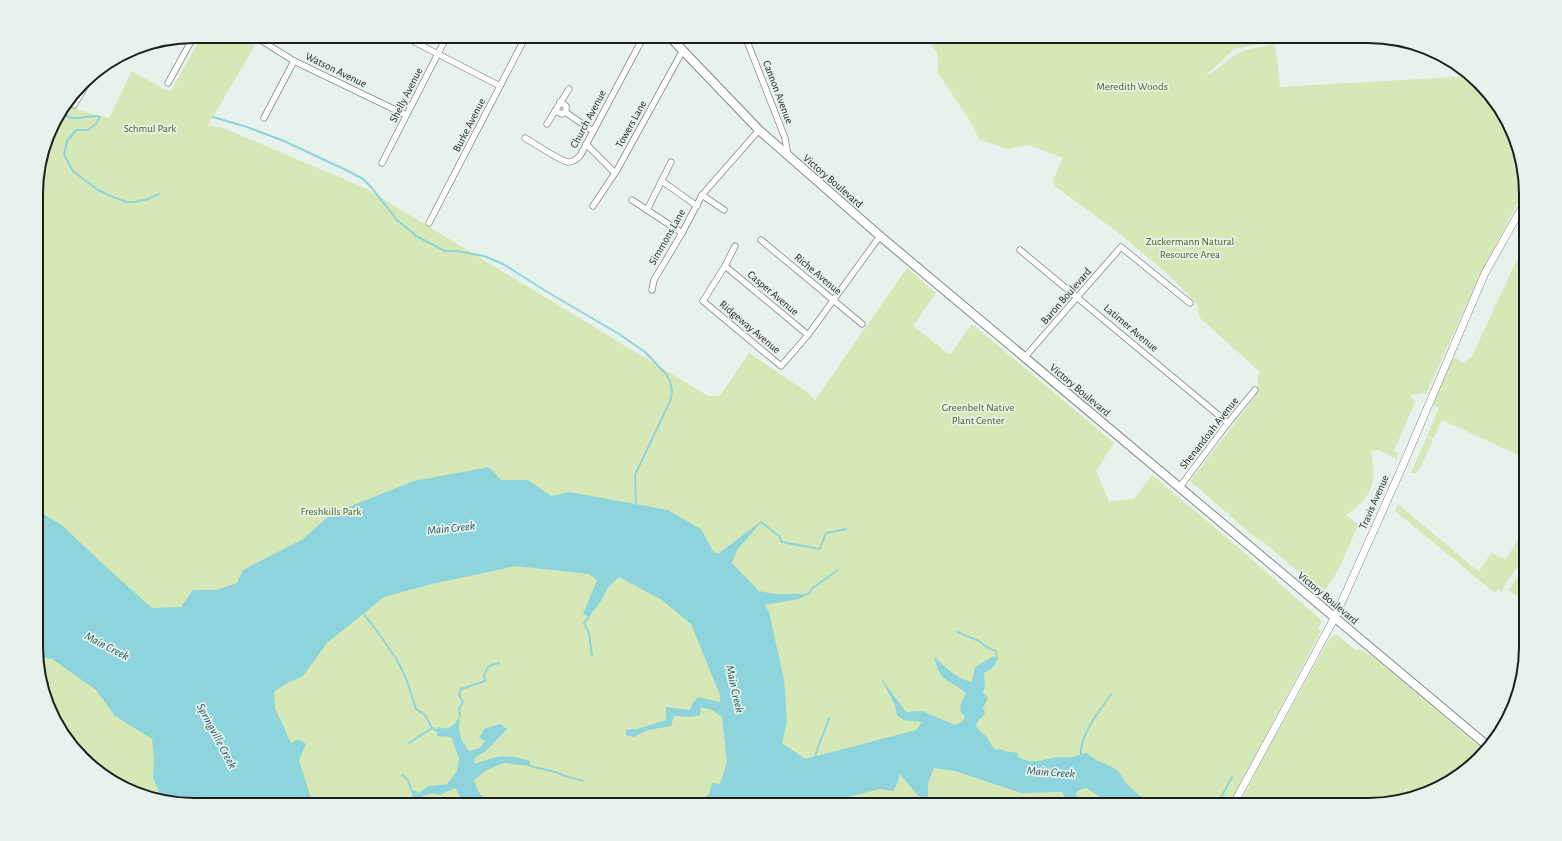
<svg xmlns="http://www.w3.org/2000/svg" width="1562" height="841" viewBox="0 0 1562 841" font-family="'Alegreya Sans',sans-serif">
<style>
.green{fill:#d5e8b6}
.water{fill:#8ed4dc}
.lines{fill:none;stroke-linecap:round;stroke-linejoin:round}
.stream{stroke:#8ed4dc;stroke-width:2}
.minor-casing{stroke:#818a86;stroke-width:7}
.tertiary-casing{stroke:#818a86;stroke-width:8}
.secondary-casing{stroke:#818a86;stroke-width:10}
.minor{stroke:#fff;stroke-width:5.5}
.tertiary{stroke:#fff;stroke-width:7}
.secondary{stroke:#fff;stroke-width:8}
.labels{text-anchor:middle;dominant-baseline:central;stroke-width:3.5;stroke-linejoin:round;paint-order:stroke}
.street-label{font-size:11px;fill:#1c1f1e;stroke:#e8f2ed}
.park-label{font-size:11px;fill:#4b6016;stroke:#e8f2ed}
.water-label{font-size:12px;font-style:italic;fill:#16535a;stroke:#e8f2ed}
.rim{fill:none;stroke:#1c1f1e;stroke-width:2}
</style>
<rect width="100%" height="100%" fill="#e8f2ed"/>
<!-- green -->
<g class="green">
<path d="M202,36H255L251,43L255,45L208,125L223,128L365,188L708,396H720L749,353L807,392L815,400L907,268L936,293L913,326L950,355L972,324L1114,443L1096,471L1109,501L1134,499L1152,475L1233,543L1320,619L1321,623L1318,630L1321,631L1229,805H194L124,789L90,766L63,735L37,668L36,183L52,124L90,75L72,105L78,110L109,118L132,71L166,90L170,91L172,89Z"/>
<path d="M925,36H1276L1277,39L1269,42L1234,49L1205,76C1219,71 1226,58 1239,53C1251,47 1264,48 1275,43L1280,87L1473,76L1499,106L1525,174V189L1479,277L1426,394L1423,392L1421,394L1410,395L1415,402L1394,451L1399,453L1396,459L1380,450L1371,451C1377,482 1373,497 1346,515L1358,525L1339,569L1323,593L1261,540L1256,538L1190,481L1254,398L1257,392L1259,371L1200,318L1197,304L1168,274L1116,231L1055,186L1053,180L1063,158L1029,145L1007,149L979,139L970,121L938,73L937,52Z"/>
<path d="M1525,247V458L1442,420L1434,438L1427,436L1439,408L1434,405V400L1451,360L1456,358L1463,363L1472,356L1514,266Z"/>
<path d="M1427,437L1433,440L1419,470L1416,473H1411Z"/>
<path d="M1398,504L1479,572L1491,553L1506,559L1526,527V554L1503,588L1502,592L1498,589L1495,593L1395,511Z"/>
<path d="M1526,564V604L1509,590Z"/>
<path d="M1334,635H1337L1357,651L1359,649L1373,657L1486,752L1456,778L1419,797L1378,805H1239L1269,747L1327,643Z"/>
</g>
<!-- water -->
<g class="water">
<path d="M489,467L501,480H528L551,496L569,492L668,510L701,529L713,551L718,554L764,519L737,550L732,563L759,591L774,594H808L799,599L765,605L769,612L784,680L787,721L782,743L805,759L916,730L922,722L903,720L897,715L895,705L880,677L906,712L922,711L955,725L960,723L964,719V715L961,713C959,705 962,700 966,694C962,689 958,687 953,684C940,678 937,669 934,656C946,668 955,678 972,682L975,667L994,656L997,659C995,667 991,669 984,673L985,685L983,693L988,698L983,708L985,714L978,721L976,726C980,732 981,732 986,736C990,741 990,745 996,750L1000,749L1005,751L1018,753V757C1030,764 1040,761 1052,758C1059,756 1068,759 1075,756C1079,755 1082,754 1087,753L1096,760L1110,766L1118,771L1126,783L1149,805H1104L1099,796L1086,788L1079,790L1076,793L1079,805H1069L1062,792L1021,793L955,771L934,768L928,783V798L918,796L900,774L897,784L893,791L880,789L816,805H793L787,799L770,805H695L709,794L712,783L720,784L727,762L722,717L712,710L701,707L700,715C689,718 685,716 674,716L671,726L648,730L633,737L626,735V730L637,729L666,720V707L690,710L692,704L698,697L720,702V695L691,624L662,600L619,577L608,587L601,601L589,617L583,614L597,580L589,574L516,566L432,584L384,597L327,643L303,676L285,684L274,692L275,708L291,743L298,739L306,744L299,760L313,805H194L162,798L153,778L154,759L152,739L115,716L96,690L52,659L37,656V510L63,526L105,566L152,608L181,607L193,590H216L237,583L243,570L303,539L331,514L414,481Z"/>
<path d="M460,716C458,733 459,738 469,751L480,748L485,741L479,738L484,729L500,724L507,729L487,750L475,758L474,764C499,756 504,753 530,761V766L503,763L487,770L474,780L478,791L489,805H465L455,788L440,795L432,793L413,800L411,789L419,793L429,786L447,784L457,771L459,758L451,737L437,736L438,727C451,731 453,726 460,716Z"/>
</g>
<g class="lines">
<!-- stream -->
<g class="stream">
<path d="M61,112C74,125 86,113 100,117L96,124L88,130H76L67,141L64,155L73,171L98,190L113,197L127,202H135L148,199L159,194"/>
<path d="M213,117L247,127L284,141L348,171L363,179L371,187L398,221L418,237L445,251H456L484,256L503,264L544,290L619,334L645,352L666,374L670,381L672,390L671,399L635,475L636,504"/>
<path d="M761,522L779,536L782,542L820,549L826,533L846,529"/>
<path d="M808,594L814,587L838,570"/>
<path d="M363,613L380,635L397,660L406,678L416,709L425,715L432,728"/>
<path d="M589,617L584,623L589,633L592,656"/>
<path d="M957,632L979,641L988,648L996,651L997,659"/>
<path d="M460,716L459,709L463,702L459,695L461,689L485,681L484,675L489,666L499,663"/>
<path d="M409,743L432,728L438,731"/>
<path d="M1081,756C1078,736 1101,710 1111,694"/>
<path d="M815,757C818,743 825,732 829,718"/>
<path d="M530,766L556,772L562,775L583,781"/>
<path d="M402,775L408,780L411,789"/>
<path d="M1217,805L1232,777"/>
</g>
<!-- minor casing -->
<g class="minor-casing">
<g id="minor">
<path d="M260,36L259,39L294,61L406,115"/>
<path d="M403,36L500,86"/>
<path d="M745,36L785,138L788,156"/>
<path d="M168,83L194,36"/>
<path d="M74,105L94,72"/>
<path d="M555,111L562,114L566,111V106L560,102"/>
<path d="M565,112L593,131"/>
<path d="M264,118L294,61"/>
<path d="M547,124L569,89"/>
<path d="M525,138C534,143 560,161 568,162C573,162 577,159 580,156L644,36"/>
<path d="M586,144L615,173"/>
<path d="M382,163L447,36"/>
<path d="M662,181L697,206"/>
<path d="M702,195L724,210"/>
<path d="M632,200L682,233"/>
<path d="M593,206L617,170L683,50"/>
<path d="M647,210L671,162"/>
<path d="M429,223L526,36"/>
<path d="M761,240L862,324"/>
<path d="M735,246L725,266L703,301L781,366L808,335L880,236"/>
<path d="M1020,250L1228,423"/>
<path d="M725,266L808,335"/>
<path d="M652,290L654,280L682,233L702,195L759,130"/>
<path d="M1024,358L1121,247L1190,303"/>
<path d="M1179,488L1228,423L1255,390"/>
</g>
</g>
<!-- tertiary casing -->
<g class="tertiary-casing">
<path id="tertiary" d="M1233,805L1335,617L1403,465L1485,273L1525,202"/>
</g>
<!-- secondary casing -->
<g class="secondary-casing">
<path id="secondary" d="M669,36L759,130L880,236L1489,747"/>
</g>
<!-- minor -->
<use href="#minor" class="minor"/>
<!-- tertiary -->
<use href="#tertiary" class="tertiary"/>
<!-- secondary -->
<use href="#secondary" class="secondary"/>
</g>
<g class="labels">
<!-- street labels -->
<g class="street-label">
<text transform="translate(336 70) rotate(26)">Watson Avenue</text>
<text transform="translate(778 92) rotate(69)">Cannon Avenue</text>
<text transform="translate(406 95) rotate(-63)">Shelly Avenue</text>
<text transform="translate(588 119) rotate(-62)">Church Avenue</text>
<text transform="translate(631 124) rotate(-61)">Towers Lane</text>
<text transform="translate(469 125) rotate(-63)">Burke Avenue</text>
<text transform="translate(833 181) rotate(41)">Victory Boulevard</text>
<text transform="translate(667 237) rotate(-60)">Simmons Lane</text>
<text transform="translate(818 274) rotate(40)">Riche Avenue</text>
<text transform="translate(773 293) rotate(40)">Casper Avenue</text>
<text transform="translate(1066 296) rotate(-49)">Baron Boulevard</text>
<text transform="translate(750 327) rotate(40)">Ridgeway Avenue</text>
<text transform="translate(1131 328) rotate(40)">Latimer Avenue</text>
<text transform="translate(1080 390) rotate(40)">Victory Boulevard</text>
<text transform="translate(1209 433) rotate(-52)">Shenandoah Avenue</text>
<text transform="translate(1374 502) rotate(-66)">Travis Avenue</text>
<text transform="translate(1328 598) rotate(40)">Victory Boulevard</text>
</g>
<!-- park labels -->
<g class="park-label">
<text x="1132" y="86">Meredith Woods</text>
<text x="150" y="128">Schmul Park</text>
<text x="1190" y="241">Zuckermann Natural<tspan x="1190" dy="13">Resource Area</tspan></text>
<text x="978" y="407">Greenbelt Native<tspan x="978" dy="13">Plant Center</tspan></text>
<text x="331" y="511">Freshkills Park</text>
</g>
<!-- water labels -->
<g class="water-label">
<text transform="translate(451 528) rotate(-6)">Main Creek</text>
<text transform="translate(107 646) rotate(27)">Main Creek</text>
<text transform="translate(735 689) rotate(77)">Main Creek</text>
<text transform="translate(217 736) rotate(62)">Springville Creek</text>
<text transform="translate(1051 772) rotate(4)">Main Creek</text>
</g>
</g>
<!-- crop -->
<path d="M0 0H1562V841H0ZM194 43H1368A151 151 0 0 1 1519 194V647A151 151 0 0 1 1368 798H194A151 151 0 0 1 43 647V194A151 151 0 0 1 194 43Z" fill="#e8f2ed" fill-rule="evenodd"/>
<path class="rim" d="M194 43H1368A151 151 0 0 1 1519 194V647A151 151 0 0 1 1368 798H194A151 151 0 0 1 43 647V194A151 151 0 0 1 194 43Z"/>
</svg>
